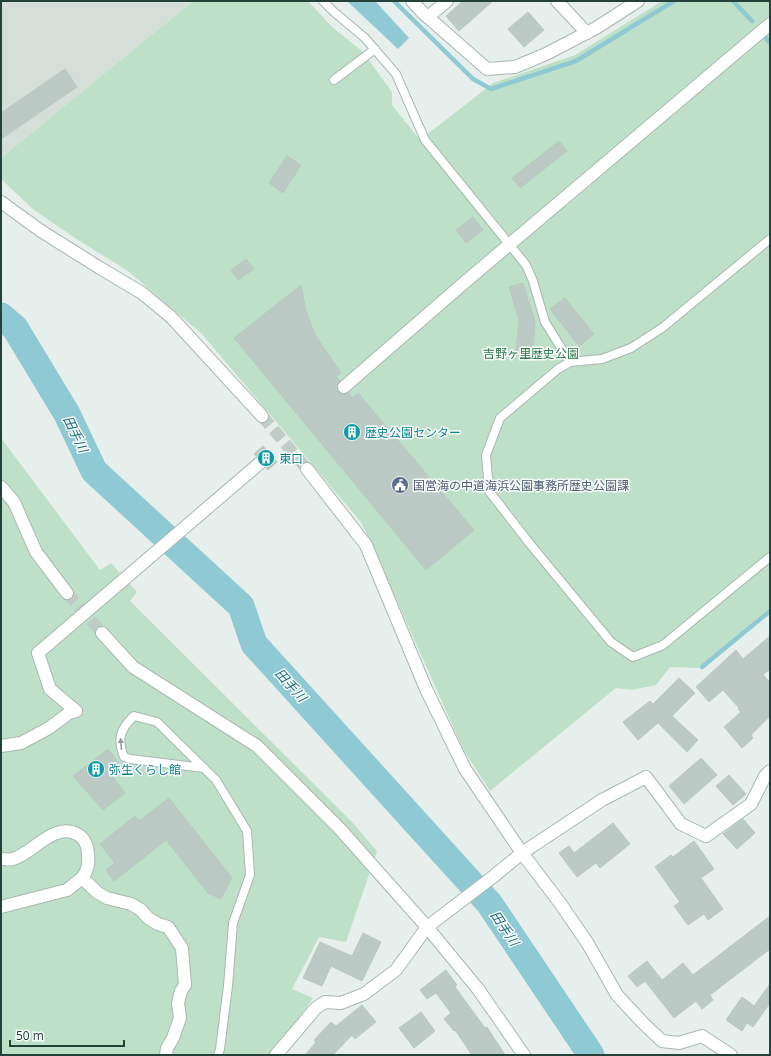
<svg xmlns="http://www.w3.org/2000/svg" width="771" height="1056" viewBox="0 0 771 1056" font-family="'Open Sans','Noto Sans JP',sans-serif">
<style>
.built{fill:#d4dfda}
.green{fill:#bfe0c8}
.water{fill:#8ec9d4}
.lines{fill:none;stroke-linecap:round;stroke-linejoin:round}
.stream{stroke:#8ec9d4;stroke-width:4.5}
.river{stroke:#8ec9d4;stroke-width:27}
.building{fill:#bbcac4;stroke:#b8c9c2}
.minor-tunnel{stroke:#bfccc8;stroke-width:12;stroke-dasharray:12 6;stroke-linecap:butt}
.service-casing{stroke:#a8b8b2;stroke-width:10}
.pedestrian-casing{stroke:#a8b8b2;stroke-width:14}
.minor-casing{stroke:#a8b8b2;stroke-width:14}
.service{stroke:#fff;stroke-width:8}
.pedestrian{stroke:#fff;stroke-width:12}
.minor{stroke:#fff;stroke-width:12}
.oneway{fill:#92a09c}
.labels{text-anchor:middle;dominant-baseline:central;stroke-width:3;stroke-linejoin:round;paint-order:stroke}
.park-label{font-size:12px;fill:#2d7a4b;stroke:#f7fbf9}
.culture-label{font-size:12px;fill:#0d838f;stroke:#f7fbf9;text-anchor:start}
.service-label{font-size:12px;fill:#4e5e75;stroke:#f7fbf9;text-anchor:start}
.water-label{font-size:13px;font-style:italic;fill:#1c6f80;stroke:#f7fbf9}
</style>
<rect width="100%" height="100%" fill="#e6efeb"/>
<!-- built -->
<path class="built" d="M1,1H193L1,158Z"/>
<!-- green -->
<g class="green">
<path d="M193,1H308L332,27L362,51L392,92V105L420,140L493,83L575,55L662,1H770V608L698,668L670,667L656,685L632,690L616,688L490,791L463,749L394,594L361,522L201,333L128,271L75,238L34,210L1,179V158Z"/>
<path d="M1,438L100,570L111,563L137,592L130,601L351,821L377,851L346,942L319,937L292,989L313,998L297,1021L268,1055H1Z"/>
</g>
<!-- water -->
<path class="water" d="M347,1H375L409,38L398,49Z"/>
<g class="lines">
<!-- stream -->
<g class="stream">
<path d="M394,1L473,79L491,89L576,61L674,1"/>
<path d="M733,1L752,21"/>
<path d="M765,37L770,43"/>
<path d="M702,667L770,611"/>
</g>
<!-- river -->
<path class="river" d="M1,316L15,328L67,414L94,471L241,606L254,644L489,903L591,1055"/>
</g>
<!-- building -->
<g class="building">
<path d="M463,1H493L459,31L446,16Z"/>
<path d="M528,12L544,30L524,47L508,29Z"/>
<path d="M65,69L77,87L1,139V113Z"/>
<path d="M559,141L567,151L520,188L512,178Z"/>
<path d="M287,156L301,165L283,193L269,183Z"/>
<path d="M473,217L483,230L466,243L456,230Z"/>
<path d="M246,259L254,269L238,280L231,270Z"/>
<path d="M523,283L535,322L533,351L516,350L519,320L509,287Z"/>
<path d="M301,285L306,311L315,335L341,373L336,376L340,381L337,385L338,392L342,394L349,393L352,398L358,393L474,530L426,570L234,338Z"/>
<path d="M565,298L594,334L579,346L550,309Z"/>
<path d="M263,446L277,462L268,470L266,468L268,461L266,457L260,455L256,456L254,454Z"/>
<path d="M770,636V669L763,675L770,682V716L751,735L753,738L742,748L724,727L741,712L738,709L739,708L723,690L709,702L696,687L736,650L743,659Z"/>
<path d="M679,678L695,693L672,716L698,740L687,752L658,723L638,740L623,722L650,701L653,704Z"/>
<path d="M108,749L119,763L108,771L125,793L103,810L73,776Z"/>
<path d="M701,758L717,775L684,804L669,786Z"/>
<path d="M729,775L746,794L733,805L716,786Z"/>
<path d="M169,798L232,878L221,899L208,893L166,840L114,881L106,870L115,863L100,844L135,816L139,821Z"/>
<path d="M743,819L755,833L737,849L723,834Z"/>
<path d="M613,823L630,844L600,868L596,863L577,877L559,853L569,846L574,853Z"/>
<path d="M694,841L714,869L701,878L723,909L708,920L704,914L688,925L674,906L680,902L655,867L671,855L673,857Z"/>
<path d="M770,916V949L710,995L713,1000L702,1009L696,1001L674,1018L645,981L637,987L628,976L647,961L662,980L683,963L693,975Z"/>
<path d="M363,933L381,942L362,981L331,966L322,986L303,978L320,942L352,956Z"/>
<path d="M446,970L457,985L455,987L485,1028L487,1027L505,1055H472L455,1030L454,1031L444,1019L451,1013L436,993L427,999L420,990Z"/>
<path d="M770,984V1003L753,1027L747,1023L742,1031L726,1020L742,997L754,1006Z"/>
<path d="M362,1005L376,1022L355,1039L352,1035L333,1055H305L316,1042L314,1040L331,1022L336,1026Z"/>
<path d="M421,1012L435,1031L414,1048L399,1028Z"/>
</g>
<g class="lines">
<!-- minor-tunnel -->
<g class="minor-tunnel">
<path d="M262,416L307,469"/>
<path d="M67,593L102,633"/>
</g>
<!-- service casing -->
<g class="service-casing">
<g id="service">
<path d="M323,1L334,12L365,38L396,74L425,140L526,265L533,281L545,322L570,362"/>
<path d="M334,80L375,49"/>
<path d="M770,239L662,328L631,348L602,359L570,362L558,369L500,418L486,455L489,491L530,544L611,642L633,657L663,645L770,557"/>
<path d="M204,768L130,759L124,757C117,739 120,729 134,716L157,722L216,780L247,831L250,875L233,923L228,986L220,1049L218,1055"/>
</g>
</g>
<!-- pedestrian casing -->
<g class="pedestrian-casing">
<g id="pedestrian">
<path d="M344,387L465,282L770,24"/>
<path d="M76,711L50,689L38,653L261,462"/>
<path d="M1,746L21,743L49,728L69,713L76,711"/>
<path d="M1,859C5,859 10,860 13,859C33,853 54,822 77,834C85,838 88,847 88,855C89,864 88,870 82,878L98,893L107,898L131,904L141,910L148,918L158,924L168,927L182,948L185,985L181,991L178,1003L180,1018L173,1038L167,1048L166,1055"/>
<path d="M1,907L67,890L82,878"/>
</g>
</g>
<!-- minor casing -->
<g class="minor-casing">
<g id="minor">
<path d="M412,1L422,12L487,69L515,67L546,54L596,28L638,1"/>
<path d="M557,1L587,33"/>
<path d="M428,17L447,1"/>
<path d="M1,202L41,231L100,268L142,293L171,317L262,416"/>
<path d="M307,469L366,545L426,689L465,769L522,853L560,903L588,944L617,995L642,1022L662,1041L679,1043L702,1036L731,1055"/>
<path d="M1,487L14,502L36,552L67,593"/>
<path d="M102,633L133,667L257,746L340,829L427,927L478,989L524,1055"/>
<path d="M276,1055L316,1008L325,1002L341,1003L364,994L396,970L427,927L494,876L522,853L602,800L646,777L681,824L706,836L751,804L765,776L770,771"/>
</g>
</g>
<!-- service -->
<use href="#service" class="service"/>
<!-- pedestrian -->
<use href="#pedestrian" class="pedestrian"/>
<!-- minor -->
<use href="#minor" class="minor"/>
</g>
<!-- one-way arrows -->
<defs><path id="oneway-solid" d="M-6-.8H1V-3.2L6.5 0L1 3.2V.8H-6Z"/></defs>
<use class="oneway" href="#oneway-solid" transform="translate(121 744) rotate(-95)"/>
<!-- icons -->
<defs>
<g id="building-disc" transform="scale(0.9)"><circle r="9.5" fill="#0f9aa8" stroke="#f7fbf9"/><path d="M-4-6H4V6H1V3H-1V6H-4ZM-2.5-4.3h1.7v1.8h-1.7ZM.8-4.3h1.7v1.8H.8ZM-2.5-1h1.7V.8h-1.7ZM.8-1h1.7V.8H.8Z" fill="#fff"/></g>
<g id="civic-disc" transform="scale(0.9)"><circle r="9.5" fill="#5c6f8a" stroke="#f7fbf9"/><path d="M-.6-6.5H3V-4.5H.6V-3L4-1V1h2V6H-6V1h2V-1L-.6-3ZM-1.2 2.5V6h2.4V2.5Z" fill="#fff"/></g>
</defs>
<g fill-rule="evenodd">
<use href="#building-disc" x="352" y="432"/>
<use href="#building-disc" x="266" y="458"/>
<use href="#civic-disc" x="400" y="485"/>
<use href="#building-disc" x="96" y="769"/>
</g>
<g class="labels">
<!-- park labels -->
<g class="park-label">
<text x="531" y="353">吉野ヶ里歴史公園</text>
</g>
<!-- culture labels -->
<g class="culture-label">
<text x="365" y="432">歴史公園センター</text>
<text x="279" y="458">東口</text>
<text x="109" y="769">弥生くらし館</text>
</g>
<!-- service labels -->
<g class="service-label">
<text x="413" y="485">国営海の中道海浜公園事務所歴史公園課</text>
</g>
<!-- water labels -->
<g class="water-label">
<text transform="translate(76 434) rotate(64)">田手川</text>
<text transform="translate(291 685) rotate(48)">田手川</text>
<text transform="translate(505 928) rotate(56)">田手川</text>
</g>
</g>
<!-- border -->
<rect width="771" height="1056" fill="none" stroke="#24423a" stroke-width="4"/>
<!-- scale -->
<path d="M10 1040v6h114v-6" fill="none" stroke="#24423a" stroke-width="2"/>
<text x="16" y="1040" font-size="12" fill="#24423a" stroke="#f7fbf9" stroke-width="3" paint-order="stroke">50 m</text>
</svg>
